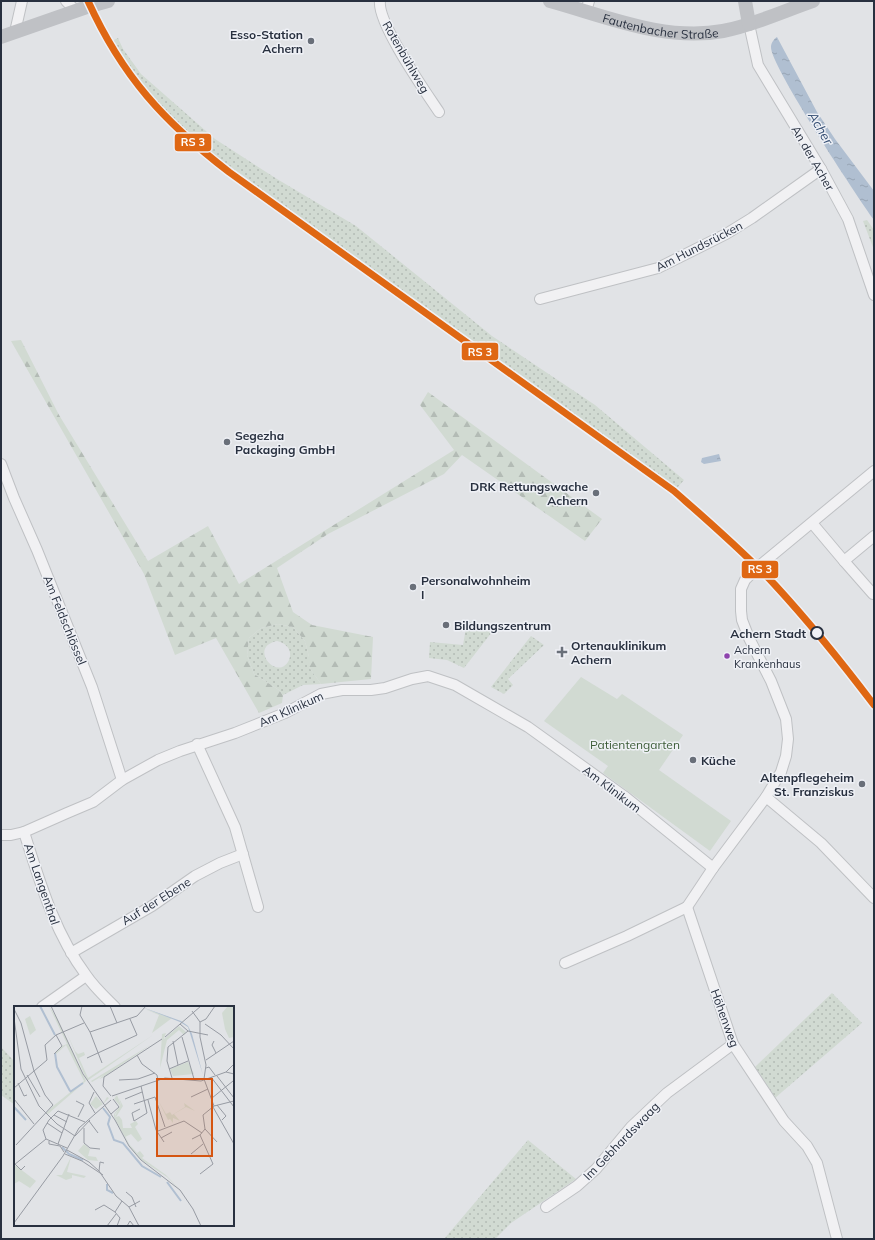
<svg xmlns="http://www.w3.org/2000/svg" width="875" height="1240" viewBox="0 0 875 1240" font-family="Mulish,sans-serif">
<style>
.grass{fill:url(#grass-dots);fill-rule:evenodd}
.forest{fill:url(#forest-firs)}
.green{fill:#d1dad2}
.water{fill:url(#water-ripples)}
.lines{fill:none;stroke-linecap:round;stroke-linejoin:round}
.street-casing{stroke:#bfc1c4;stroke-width:12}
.street{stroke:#f1f1f3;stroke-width:10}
.secondary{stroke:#bfc1c5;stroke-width:14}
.rail-1-casing{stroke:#eff1f6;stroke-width:10}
.rail-1{stroke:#df6713;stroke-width:7}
.poi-dot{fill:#696f79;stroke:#eff1f6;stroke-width:1.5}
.stop-dot{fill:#eff1f6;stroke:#28303f;stroke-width:2}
.bus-dot{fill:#8e44ad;stroke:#eff1f6;stroke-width:1.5}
.labels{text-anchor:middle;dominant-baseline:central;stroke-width:3;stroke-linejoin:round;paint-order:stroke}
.bus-label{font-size:11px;fill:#28303f;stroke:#eff1f6;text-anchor:start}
.street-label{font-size:12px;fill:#28303f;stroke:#eff1f6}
.poi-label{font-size:12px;font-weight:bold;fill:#28303f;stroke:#eff1f6;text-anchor:start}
.stop-label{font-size:12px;font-weight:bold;fill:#28303f;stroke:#eff1f6;text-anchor:end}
.park-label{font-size:12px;fill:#3b5b36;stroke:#eff1f6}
.water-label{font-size:13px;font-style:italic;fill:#334d72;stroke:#eff1f6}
.inset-river{fill:none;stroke:#b0bfd1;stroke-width:2}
.inset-road{fill:none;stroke:#979ba3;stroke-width:1}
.view{fill:#d55511;fill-opacity:0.15;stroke:#d55511;stroke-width:2}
.inset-edge{fill:none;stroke:#28303f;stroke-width:2}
.line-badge{stroke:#eff1f6;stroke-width:1.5}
.badge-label{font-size:11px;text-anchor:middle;font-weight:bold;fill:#fff}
</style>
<defs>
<pattern id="grass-dots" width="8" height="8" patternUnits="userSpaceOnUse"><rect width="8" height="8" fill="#d1dad2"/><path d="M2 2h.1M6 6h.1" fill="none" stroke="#b3bbb5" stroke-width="1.8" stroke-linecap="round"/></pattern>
<pattern id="forest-firs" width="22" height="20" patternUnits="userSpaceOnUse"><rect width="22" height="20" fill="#d1dad2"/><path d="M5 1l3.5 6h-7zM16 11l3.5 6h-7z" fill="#b3bbb5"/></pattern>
<pattern id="water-ripples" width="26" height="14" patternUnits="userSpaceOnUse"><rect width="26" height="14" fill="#b0bfd1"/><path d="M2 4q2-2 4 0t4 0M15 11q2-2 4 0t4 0" fill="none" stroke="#97a4b4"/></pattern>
</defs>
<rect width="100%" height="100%" fill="#e1e3e6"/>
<!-- grass -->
<g class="grass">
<path d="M118,38L123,49L141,74L215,139L277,179L356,226L492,336L595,405L684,480L677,488L202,146L175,121L141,85L112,41Z"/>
<path d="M867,220L874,230V250L863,221Z"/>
<path d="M467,622L478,623L492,632L464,668L447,660L429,658L430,642L463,645Z"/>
<path d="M278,624L293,627L305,641L309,657V667L321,684L303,685L283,695L279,690L254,674L247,655L249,638L261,628ZM277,641C286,643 293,650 289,660C278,683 247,647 277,641Z"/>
<path d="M531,636L544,645L508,679L513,685L504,694L491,687Z"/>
<path d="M832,993L862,1023L775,1098L755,1067Z"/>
<path d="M1,1047L15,1062V1105L1,1095Z"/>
<path d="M528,1140L576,1179L511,1223L495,1239H444Z"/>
</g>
<!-- forest -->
<path class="forest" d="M21,340L59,415L148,561L208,526L239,584L454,450L420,405L428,392L602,519L585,541L462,455L444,474L328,534L277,568L293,612L312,625L373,637L371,679L321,684L309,667V657L305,641L293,627L278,624L261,628L249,638L247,655L254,674L279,690L283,695L282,703L259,713L216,638L175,655L144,574L11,341Z"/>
<!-- green -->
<path class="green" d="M581,677L617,699L622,694L683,735L659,770L731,821L710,851L603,773L608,766L544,721Z"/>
<!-- water -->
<g class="water">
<path d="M777,37L817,112L835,139L874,191V220C858,198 770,65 771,47C771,43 774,39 777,37Z"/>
<path d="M719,454L721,461L704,464L701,462L702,458Z"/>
</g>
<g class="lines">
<!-- street casing -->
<g class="street-casing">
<g id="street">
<path d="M66,1L76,11"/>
<path d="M380,1C377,23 425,91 439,112"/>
<path d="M586,11L589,1"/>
<path d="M749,24L758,65L821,169L848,219L874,295"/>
<path d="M15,32L22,1"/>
<path d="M540,299L658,268L726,234L752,218L821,169"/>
<path d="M1,464L14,498L37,550L92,687L122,780"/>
<path d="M812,523L844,561L874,536"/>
<path d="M844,561L873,594"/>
<path d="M197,744L235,827L258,907"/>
<path d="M766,797L821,843L874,898"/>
<path d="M24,832C40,882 54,932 86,975C94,987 105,997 115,1007"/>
<path d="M1,835H11L24,832L67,813L93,802L122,780L158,760L180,751L235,733L285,713L321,694L342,690H371L385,688L412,679L428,676L455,685L528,727L624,796L713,868"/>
<path d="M687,907L713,868L766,797L781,772L786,756L788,739L786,719L771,681L749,638L742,620L741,611V589L745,580L758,567L874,471"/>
<path d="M687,907L733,1044L784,1121L807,1146L817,1163L837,1239"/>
<path d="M71,953L152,906L195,876L220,863L243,854"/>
<path d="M565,963L627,936L687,907"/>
<path d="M42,1007L86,976"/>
<path d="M546,1207L577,1186L596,1169L631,1127L667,1093L733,1044"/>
</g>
</g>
<!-- street -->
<use href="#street" class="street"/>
<!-- secondary -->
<g class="secondary">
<path id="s1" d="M550,1C605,16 665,42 723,31C754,25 784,11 813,1"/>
<path d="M745,1L749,24"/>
<path d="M1,37L90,6L108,1"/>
</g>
<!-- rail-1 casing -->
<g class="rail-1-casing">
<path id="rail-1" d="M88,1C122,76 164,122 229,172L674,491C708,521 743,551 775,585C810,623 843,664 874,705"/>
</g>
<!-- rail-1 -->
<use href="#rail-1" class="rail-1"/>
</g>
<!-- markers -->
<g class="poi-dot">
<circle cx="311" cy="41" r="4"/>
<circle cx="227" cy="442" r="4"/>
<circle cx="596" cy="493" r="4"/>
<circle cx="413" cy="587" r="4"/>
<circle cx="446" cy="625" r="4"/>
<path d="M560 646h4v4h4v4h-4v4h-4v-4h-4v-4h4z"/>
<circle cx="693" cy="760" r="4"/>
<circle cx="862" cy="784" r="4"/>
</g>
<circle class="stop-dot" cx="817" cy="633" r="6"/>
<circle class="bus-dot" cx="727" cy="656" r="3.5"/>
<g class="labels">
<!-- bus labels -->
<g class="bus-label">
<text x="734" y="650">Achern<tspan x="734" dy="14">Krankenhaus</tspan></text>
</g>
<!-- street labels -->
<g class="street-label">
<text stroke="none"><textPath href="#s1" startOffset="114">Fautenbacher Straße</textPath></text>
<text transform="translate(406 57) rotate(60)">Rotenbühlweg</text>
<text transform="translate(813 158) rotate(60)">An der Acher</text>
<text transform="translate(699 246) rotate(-27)">Am Hundsrücken</text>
<text transform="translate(65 620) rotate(68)">Am Feldschlössel</text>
<text transform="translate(291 709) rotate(-24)">Am Klinikum</text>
<text transform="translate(612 789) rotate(37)">Am Klinikum</text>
<text transform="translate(42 884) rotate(71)">Am Langenthal</text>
<text transform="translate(156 901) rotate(-32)">Auf der Ebene</text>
<text transform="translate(725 1018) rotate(70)">Höhenweg</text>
<text transform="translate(621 1141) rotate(-46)">Im Gebhardswaag</text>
</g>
<!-- poi labels -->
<g class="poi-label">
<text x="303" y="34" text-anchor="end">Esso-Station<tspan x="303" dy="14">Achern</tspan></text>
<text x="235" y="435">Segezha<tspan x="235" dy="14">Packaging GmbH</tspan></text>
<text x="588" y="486" text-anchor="end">DRK Rettungswache<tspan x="588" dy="14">Achern</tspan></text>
<text x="421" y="580">Personalwohnheim<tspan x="421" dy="14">I</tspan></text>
<text x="454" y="625">Bildungszentrum</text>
<text x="571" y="645">Ortenauklinikum<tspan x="571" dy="14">Achern</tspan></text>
<text x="701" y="760">Küche</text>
<text x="854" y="777" text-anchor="end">Altenpflegeheim<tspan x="854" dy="14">St. Franziskus</tspan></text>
</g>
<!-- stop labels -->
<g class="stop-label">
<text x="806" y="633">Achern Stadt</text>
</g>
<!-- park labels -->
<g class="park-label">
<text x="635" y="744">Patientengarten</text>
</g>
<!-- water labels -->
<g class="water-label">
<text transform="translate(821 128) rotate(60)">Acher</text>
</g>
</g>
<!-- overview -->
<g transform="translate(14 1006)">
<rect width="220" height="220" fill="#e1e3e6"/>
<path d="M35,0L43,12L72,75L34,108L32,107L38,101L70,75L52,39L41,49L43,60L56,85L42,60L41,47L48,40L41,30L48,40L53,38ZM131,3L158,12L138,27L145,9ZM16,10L22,24L16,29L11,13ZM165,20L172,26L170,29L165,24L153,34L146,62L148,28L152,27L150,33ZM52,25L61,45L64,48L70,46L71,49L65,52L74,72L139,29L73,75ZM138,38L88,72L85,73L90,69L78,76L77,75ZM174,56L180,68L159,70L156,63ZM103,89L107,99L106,103L101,108V110L115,138L123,147L126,145L130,150L128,152L152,169L171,189L153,171L126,153L116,141L100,111V108L106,100L100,93ZM82,90L89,98L93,91L95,92L89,98L82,103L76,98ZM57,151L53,166L72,170L70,172L58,169V172L52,174L42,169H48Z" fill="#d1dad2"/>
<path d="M105,92L109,100L102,111L105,110L108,114L109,122H118L116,118L122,115L124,118L121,121L128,133L124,136L117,128L111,131L101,110L107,99ZM144,94L152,108L156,106L158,109L171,101L170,97L181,105L172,101L160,108L166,115L159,112V117L156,113L154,114ZM70,138L76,143L74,150L82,151L84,155L74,154L64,145Z" fill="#d1dad2"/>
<path d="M214,0H218L220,4V31L215,32L211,23L208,7ZM1,159L22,175L16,182L5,175L0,178Z" fill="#d1dad2"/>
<path d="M125,0L167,15L174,20L178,28L189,69L174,21L166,16Z" fill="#b0bfd1"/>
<path class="inset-river" d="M26,0L41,29M41,47L43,61L56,85M56,86L69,77M0,101L12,114M89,102L96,111L94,118L100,134L109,137L128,160L147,171M48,141L55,148L69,154M153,176L167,195M93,178V184L99,187"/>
<path class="inset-road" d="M37,0L69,68L101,114L115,140L127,154L166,184L179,203L187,220M68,0L66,9L76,26M96,0L103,17M0,3L7,17L20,65L31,89L39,99L2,139M178,5L186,16V31L192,59L190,73L200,100M0,12L7,63L25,100L43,118L61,130L76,114M186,16L192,13L201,0M166,18L174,25L194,29M191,18L207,29L220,43M76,26L123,10L132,0M76,26L88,57M151,31L187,0M168,31L180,73M159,35L164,59M200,35L198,39L202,47M40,48L48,40L42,29M123,49L128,58L143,69L144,75M73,52L123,29L116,13M192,54L220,35M220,58L212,66L220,68M192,62L195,61L201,69M155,63L174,55M13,69L26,91M203,70L220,92M197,71L220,101M158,72L153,55L154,41L174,25M105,74L124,73L141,67M4,77L10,90L13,89M0,82L33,54L31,39L42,29L70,17M80,86L75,97L81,107M97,90L89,80L90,71L148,33M98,90L151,72L187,75L212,66M177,91L194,83M198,92L219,75M0,93L20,118M111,93L128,86M134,94L142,124L150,136M62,95L70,99L64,111M120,98L141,91L151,121M203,99L212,110L208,114M200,100L220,95M199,101L220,138M126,103L118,107L120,115L133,107L127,80M97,108L105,101L99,93M40,109L53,116M75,115L84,127M33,117L48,127M70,122V137L76,142L86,143M191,123L203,136M144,125L170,115L188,127M186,129L199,158L186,168M147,132L158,126M178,133L186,129L191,123L189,109L200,100M35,135V138L46,140L50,146M44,138L55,108M53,142L32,133L29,124L35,114L44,105L71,116M53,144L75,156L85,165L102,190L115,201L125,220M51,148L68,155L89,169M177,148L189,138M1,158L7,164L11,160M0,159L32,133M85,165L86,156L90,157M112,186L118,191L122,201M115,201L126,195M81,204L90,199L101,206M0,217L49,150L65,122L97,94M93,220L102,208M103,220L106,212L101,206L108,195M113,220L116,215L120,220"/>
<path class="view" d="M143,73H198V150H143Z"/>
<rect width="220" height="220" class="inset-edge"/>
</g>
<g class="line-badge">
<rect x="174" y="133" width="38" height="19" rx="4" fill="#df6713"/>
<rect x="461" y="342" width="38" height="19" rx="4" fill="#df6713"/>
<rect x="741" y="560" width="38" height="19" rx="4" fill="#df6713"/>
</g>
<g class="badge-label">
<text x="193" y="146">RS 3</text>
<text x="480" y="356">RS 3</text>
<text x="760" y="573">RS 3</text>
</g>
<!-- border -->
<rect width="875" height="1240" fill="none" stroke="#28303f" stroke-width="4"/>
</svg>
